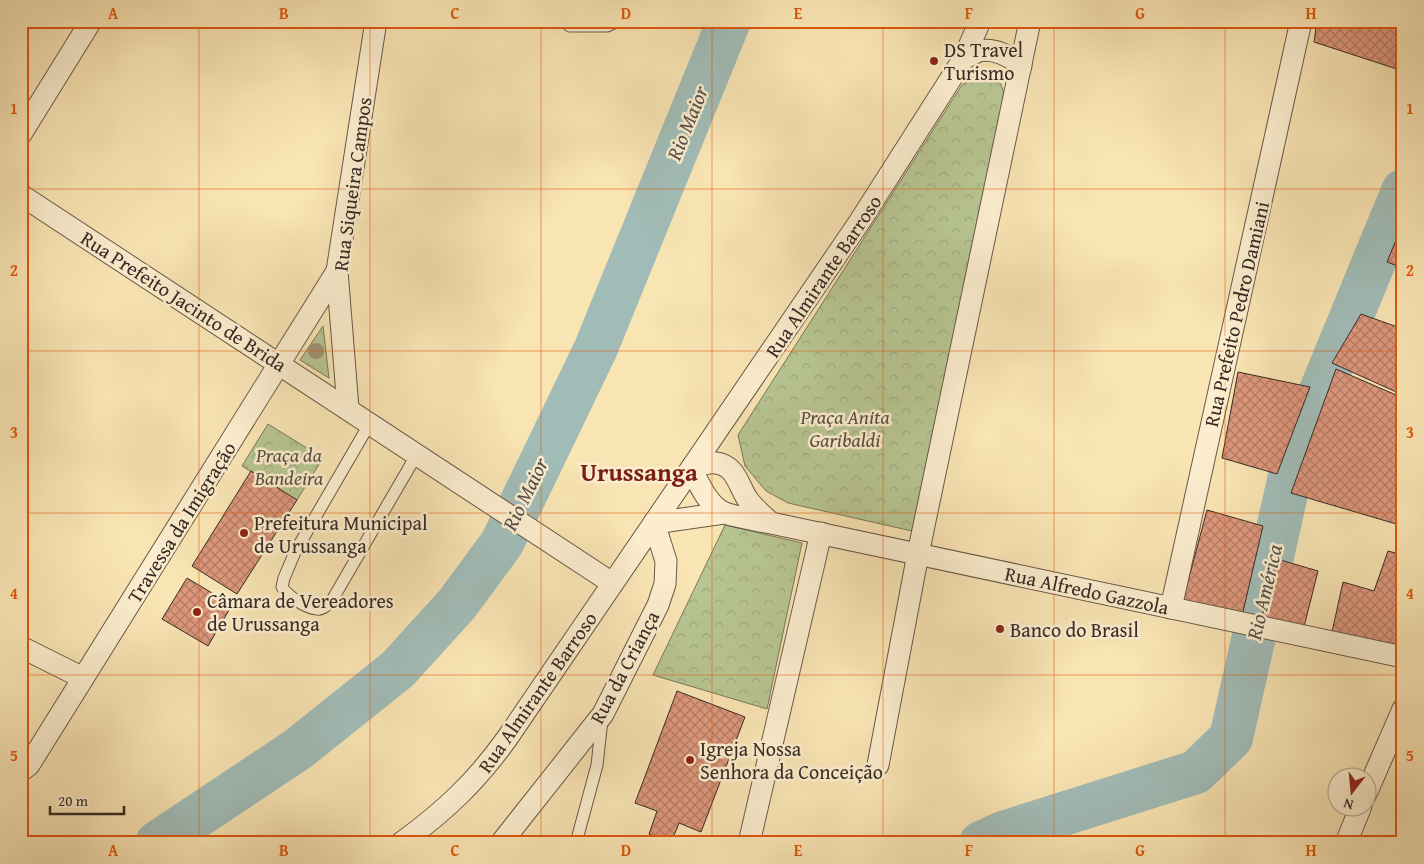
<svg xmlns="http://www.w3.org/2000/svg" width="1424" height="864" viewBox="0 0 1424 864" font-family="'Gentium Book Plus',serif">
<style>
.park{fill:url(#park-crowns);stroke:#77785c}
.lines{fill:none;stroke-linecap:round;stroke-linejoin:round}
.river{stroke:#a1bcb7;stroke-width:44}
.building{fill:url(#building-cross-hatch);stroke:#372a25}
.lane-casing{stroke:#685848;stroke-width:13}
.street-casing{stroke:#685848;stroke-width:23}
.lane{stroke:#fbedce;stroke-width:11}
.street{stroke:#fbedce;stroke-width:21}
.tree{fill:#a09374}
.grid{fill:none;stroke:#df570d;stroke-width:1;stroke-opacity:0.55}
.poi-dot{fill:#8f2418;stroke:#fbedce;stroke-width:2}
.labels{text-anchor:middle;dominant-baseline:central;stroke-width:5;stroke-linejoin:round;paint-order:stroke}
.poi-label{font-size:20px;fill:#372a25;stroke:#fbedce;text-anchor:start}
.street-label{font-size:20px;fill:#372a25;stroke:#fbedce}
.park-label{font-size:20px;font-style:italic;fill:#575140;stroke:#fbedce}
.water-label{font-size:21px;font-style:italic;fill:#524e4a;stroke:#fbedce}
.district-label{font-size:25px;font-weight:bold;fill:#7a1f14;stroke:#fbedce}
.neatline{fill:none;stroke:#df570d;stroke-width:2}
.grid-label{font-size:16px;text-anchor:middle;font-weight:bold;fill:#df570d}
</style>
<defs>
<pattern id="park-crowns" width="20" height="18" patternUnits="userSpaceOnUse" patternTransform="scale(1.25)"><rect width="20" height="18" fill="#b7c592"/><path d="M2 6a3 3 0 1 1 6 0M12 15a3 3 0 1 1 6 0" fill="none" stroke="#9ea97e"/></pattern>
<pattern id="building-cross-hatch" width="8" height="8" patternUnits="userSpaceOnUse" patternTransform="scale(1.25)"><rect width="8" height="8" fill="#dd977c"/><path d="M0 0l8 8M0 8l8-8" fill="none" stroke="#b47b65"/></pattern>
</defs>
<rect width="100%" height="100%" fill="#f9e4b3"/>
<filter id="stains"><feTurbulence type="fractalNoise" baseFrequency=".004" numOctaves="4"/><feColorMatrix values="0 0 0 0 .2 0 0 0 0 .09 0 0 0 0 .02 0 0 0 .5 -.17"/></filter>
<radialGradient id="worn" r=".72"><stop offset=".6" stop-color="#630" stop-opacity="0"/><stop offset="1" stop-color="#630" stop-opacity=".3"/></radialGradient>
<!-- park -->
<g class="park">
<path d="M973,77H989L1001,84L1004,94L912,531L788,503L766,491L745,466L738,435L953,99L962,85Z"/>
<path d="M323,326L329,378L300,360Z"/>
<path d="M268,424L323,458L297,500L242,466Z"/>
<path d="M725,525L802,543L767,709L653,675Z"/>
</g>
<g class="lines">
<!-- river -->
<g class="river">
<path d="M157,843L298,749L398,669L457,604L502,543L596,348L729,21"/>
<path d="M981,843L1003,833L1196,772L1231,738L1295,454L1403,191"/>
</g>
</g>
<!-- building -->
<g class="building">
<path d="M1317,21H1403V71L1314,42Z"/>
<path d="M1403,223V268L1387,262Z"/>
<path d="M1361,314L1403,329V395L1332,363Z"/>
<path d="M1336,369L1403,398V526L1291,493Z"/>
<path d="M1238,372L1310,387L1277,474L1222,458Z"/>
<path d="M251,471L297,500L237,594L192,566Z"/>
<path d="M1207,510L1263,526L1242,616L1183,600Z"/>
<path d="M1388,551L1403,555V646L1332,632L1343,582L1374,591Z"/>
<path d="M1277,559L1318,571L1303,631L1261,620Z"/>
<path d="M187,578L232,605L208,646L162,619Z"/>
<path d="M677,691L745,717L701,832L679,823L671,843L649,834L657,811L635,803Z"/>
</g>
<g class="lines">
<!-- lane casing -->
<g class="lane-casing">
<g id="lane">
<path d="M562,21L570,26H607L618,21"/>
<path d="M370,423L295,552L284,578L282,587C288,596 305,608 317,609C322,610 327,605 331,602L417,454"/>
<path d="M576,843L597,765L602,720"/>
</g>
</g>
<!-- street casing -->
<g class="street-casing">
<g id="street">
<path d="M964,58C969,56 974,53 979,51C994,48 1011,56 1021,66"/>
<path d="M21,134L91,21"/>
<path d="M21,195L612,583"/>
<path d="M348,408L337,271L376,21"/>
<path d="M654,523L724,513"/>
<path d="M771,523C763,516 755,509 748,500C739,487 736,465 716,463C709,462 699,465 692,467C697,482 709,507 725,513C739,518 757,520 771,523L1403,657"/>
<path d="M1171,608L1301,21"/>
<path d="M21,647L83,678"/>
<path d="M878,765L918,554L1030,21"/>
<path d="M21,771L29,765L337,271"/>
<path d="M1366,794L1403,709"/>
<path d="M1348,838L1361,806"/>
<path d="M401,843C445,811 476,782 508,737L860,221L964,58L980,21"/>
<path d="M501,843L603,714L658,605L665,584L666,561L654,523"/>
<path d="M749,843L821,533"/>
</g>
</g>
<!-- lane -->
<use href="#lane" class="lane"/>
<!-- street -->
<use href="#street" class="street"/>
</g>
<!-- trees -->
<circle class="tree" cx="316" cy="351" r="8"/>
<!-- grid -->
<path class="grid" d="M199,21V843M370,21V843M541,21V843M712,21V843M883,21V843M1054,21V843M1225,21V843M21,189H1403M21,351H1403M21,513H1403M21,675H1403"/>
<!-- markers -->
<g class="poi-dot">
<circle cx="934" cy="61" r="5"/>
<circle cx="244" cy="533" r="5"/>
<circle cx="197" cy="612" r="5"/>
<circle cx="1000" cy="629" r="5"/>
<circle cx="690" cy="760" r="5"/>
</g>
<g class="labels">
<!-- poi labels -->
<g class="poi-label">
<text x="944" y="49">DS Travel<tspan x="944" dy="23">Turismo</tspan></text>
<text x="254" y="522">Prefeitura Municipal<tspan x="254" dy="23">de Urussanga</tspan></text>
<text x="207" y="600">Câmara de Vereadores<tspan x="207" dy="23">de Urussanga</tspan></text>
<text x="1010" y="629">Banco do Brasil</text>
<text x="700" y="748">Igreja Nossa<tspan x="700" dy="23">Senhora da Conceição</tspan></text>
</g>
<!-- street labels -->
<g class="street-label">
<text transform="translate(352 184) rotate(-82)">Rua Siqueira Campos</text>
<text transform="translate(823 276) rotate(-56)">Rua Almirante Barroso</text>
<text transform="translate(184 301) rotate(33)">Rua Prefeito Jacinto de Brida</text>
<text transform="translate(1236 314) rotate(-77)">Rua Prefeito Pedro Damiani</text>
<text transform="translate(181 522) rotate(-58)">Travessa da Imigração</text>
<text transform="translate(1087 590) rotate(12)">Rua Alfredo Gazzola</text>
<text transform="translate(624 667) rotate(-62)">Rua da Criança</text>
<text transform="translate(537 692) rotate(-55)">Rua Almirante Barroso</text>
</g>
<!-- park labels -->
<g class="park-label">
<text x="845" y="416">Praça Anita<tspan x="845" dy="23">Garibaldi</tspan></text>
<text x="289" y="454">Praça da<tspan x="289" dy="23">Bandeira</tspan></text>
</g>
<!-- water labels -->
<g class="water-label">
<text transform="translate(687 123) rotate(-68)">Rio Maior</text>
<text transform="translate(525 494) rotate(-64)">Rio Maior</text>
<text transform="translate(1264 592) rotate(-77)">Rio América</text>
</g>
<!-- district labels -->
<g class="district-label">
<text x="639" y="472">Urussanga</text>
</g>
</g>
<!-- margin -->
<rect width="1424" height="864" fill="none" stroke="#f9e4b3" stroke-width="55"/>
<!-- north arrow -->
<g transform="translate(1352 792) rotate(196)"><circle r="24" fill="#fbedce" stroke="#ad9f8a"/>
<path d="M0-4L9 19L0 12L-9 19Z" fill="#8f2418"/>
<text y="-8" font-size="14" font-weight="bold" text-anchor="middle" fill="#372a25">N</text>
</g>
<!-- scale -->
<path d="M50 806v8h74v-8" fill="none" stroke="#372a25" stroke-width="2.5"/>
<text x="58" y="806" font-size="15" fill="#372a25" stroke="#fbedce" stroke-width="4" paint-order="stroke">20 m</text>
<rect x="28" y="28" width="1368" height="808" class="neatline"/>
<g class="grid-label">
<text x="113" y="19">A</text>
<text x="284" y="19">B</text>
<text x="455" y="19">C</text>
<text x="626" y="19">D</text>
<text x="798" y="19">E</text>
<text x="969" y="19">F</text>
<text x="1140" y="19">G</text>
<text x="1311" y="19">H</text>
<text x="14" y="114">1</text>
<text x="1410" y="114">1</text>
<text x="14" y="276">2</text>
<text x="1410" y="276">2</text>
<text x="14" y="438">3</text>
<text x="1410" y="438">3</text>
<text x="14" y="599">4</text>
<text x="1410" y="599">4</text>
<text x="14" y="761">5</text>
<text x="1410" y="761">5</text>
<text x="113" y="856">A</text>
<text x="284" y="856">B</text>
<text x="455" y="856">C</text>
<text x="626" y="856">D</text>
<text x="798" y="856">E</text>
<text x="969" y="856">F</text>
<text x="1140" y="856">G</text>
<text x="1311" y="856">H</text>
</g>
<rect width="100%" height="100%" filter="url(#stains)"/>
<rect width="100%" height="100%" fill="url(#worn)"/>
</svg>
